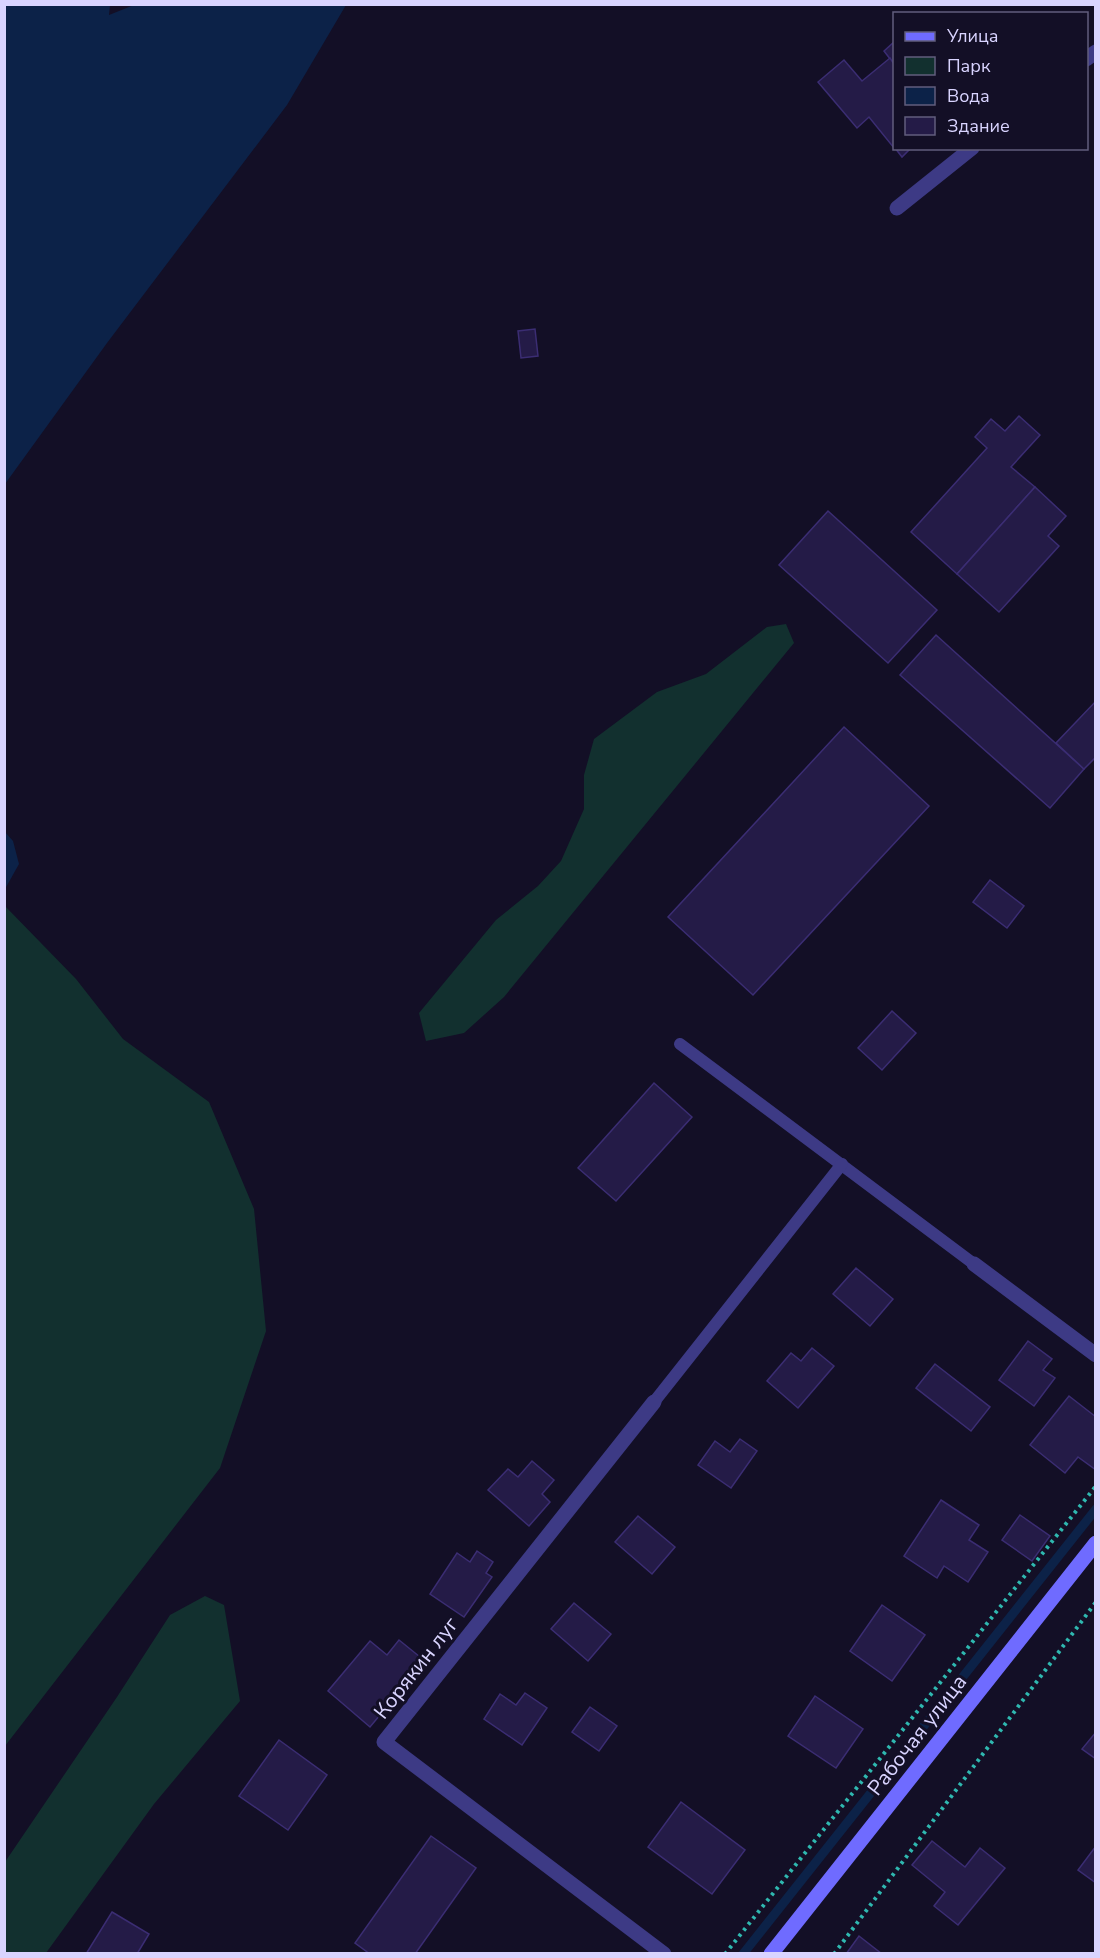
<svg xmlns="http://www.w3.org/2000/svg" width="1100" height="1958" viewBox="0 0 1100 1958" font-family="'Nunito Sans',sans-serif">
<style>
.green{fill:#12302f}
.water{fill:#0c2248}
.lines{fill:none;stroke-linecap:round;stroke-linejoin:round}
.stream{stroke:#0c2248;stroke-width:9}
.building{fill:#241b47;stroke:#3b2d73;stroke-width:1.5}
.path{stroke:#2fb8b0;stroke-width:4;stroke-dasharray:3 4.5;stroke-linecap:butt}
.service{stroke:#3d3a85;stroke-width:12}
.minor{stroke:#3d3a85;stroke-width:15}
.secondary{stroke:#6f6bff;stroke-width:15}
.labels{text-anchor:middle;dominant-baseline:central;stroke-width:6;stroke-linejoin:round;paint-order:stroke}
.street-label{font-size:21px;fill:#d9d4ff;stroke:#130f26}
</style>
<rect width="100%" height="100%" fill="#130f26"/>
<!-- green -->
<g class="green">
<path d="M786,624L794,643L504,997L464,1033L426,1041L419,1013L496,920L538,886L561,861L584,809V775L594,739L657,692L706,674L767,627Z"/>
<path d="M5,906L76,979L123,1039L209,1102L254,1209L266,1331L220,1468L5,1746Z"/>
<path d="M205,1596L224,1605L240,1701L154,1804L46,1953H5V1862L117,1697L170,1615Z"/>
</g>
<!-- water -->
<g class="water">
<path d="M134,5H346L287,105L107,343L5,484V5H110L109,15Z"/>
<path d="M5,832L13,841L19,864L5,889Z"/>
</g>
<g class="lines">
<!-- stream -->
<path class="stream" d="M743,1954L1096,1509"/>
</g>
<!-- building -->
<g class="building">
<path d="M894,42V64L884,51Z"/>
<path d="M890,58L894,64V148L869,117L857,128L818,82L844,60L862,81Z"/>
<path d="M895,148H911L902,157Z"/>
<path d="M535,329L538,356L521,358L518,331Z"/>
<path d="M1019,416L1040,435L1011,467L1035,487L957,574L911,532L987,448L975,437L991,419L1005,431Z"/>
<path d="M1035,487L1066,516L1048,536L1059,546L999,612L957,574Z"/>
<path d="M828,511L937,610L888,663L779,565Z"/>
<path d="M936,635L1084,769L1050,808L900,675Z"/>
<path d="M1096,701V757L1084,769L1056,743Z"/>
<path d="M844,727L929,806L753,995L668,917Z"/>
<path d="M990,880L1024,906L1007,928L973,902Z"/>
<path d="M892,1011L916,1033L882,1070L858,1048Z"/>
<path d="M654,1083L692,1117L616,1201L578,1168Z"/>
<path d="M856,1268L893,1299L870,1326L833,1294Z"/>
<path d="M1028,1341L1052,1359L1043,1370L1055,1378L1034,1406L999,1380Z"/>
<path d="M812,1348L834,1366L798,1408L767,1381L791,1353L801,1361Z"/>
<path d="M935,1364L990,1407L971,1431L916,1388Z"/>
<path d="M1069,1396L1096,1417V1470L1078,1457L1065,1473L1030,1445Z"/>
<path d="M740,1439L757,1451L731,1488L698,1465L715,1441L730,1452Z"/>
<path d="M532,1461L554,1480L542,1494L550,1502L529,1526L488,1490L508,1469L518,1477Z"/>
<path d="M941,1500L979,1525L969,1540L988,1552L968,1582L944,1566L937,1578L904,1556Z"/>
<path d="M1020,1515L1050,1536L1032,1561L1002,1540Z"/>
<path d="M638,1516L675,1547L652,1574L615,1542Z"/>
<path d="M477,1551L493,1562L486,1573L492,1577L464,1617L430,1594L457,1553L470,1562Z"/>
<path d="M574,1603L611,1634L588,1661L551,1629Z"/>
<path d="M882,1605L925,1635L892,1681L850,1651Z"/>
<path d="M399,1640L425,1661L370,1727L328,1691L370,1641L387,1655Z"/>
<path d="M525,1693L547,1708L522,1745L484,1719L500,1694L516,1705Z"/>
<path d="M815,1696L863,1729L836,1768L788,1736Z"/>
<path d="M590,1707L617,1726L599,1751L572,1732Z"/>
<path d="M1096,1732V1759L1082,1749Z"/>
<path d="M279,1740L327,1775L288,1830L239,1796Z"/>
<path d="M681,1802L745,1850L712,1894L648,1847Z"/>
<path d="M431,1836L476,1868L415,1954H370L355,1943Z"/>
<path d="M932,1841L965,1867L980,1848L1005,1868L958,1925L934,1906L945,1892L912,1865Z"/>
<path d="M1096,1846V1883L1078,1870Z"/>
<path d="M112,1912L149,1934L137,1954H86Z"/>
<path d="M859,1936L882,1954H846Z"/>
</g>
<g class="lines">
<!-- path -->
<g class="path">
<path d="M725,1954L1096,1486"/>
<path d="M834,1954L1096,1602"/>
</g>
<!-- service -->
<g class="service">
<path d="M680,1044L974,1264"/>
<path d="M654,1402L842,1164"/>
</g>
<!-- minor -->
<g class="minor">
<path d="M1086,59L1096,52"/>
<path d="M897,208L972,148"/>
<path d="M974,1264L1096,1355"/>
<path d="M654,1402L384,1742L664,1954"/>
</g>
<!-- secondary -->
<path class="secondary" d="M771,1954L1096,1543"/>
</g>
<g class="labels">
<!-- street labels -->
<g class="street-label">
<text transform="translate(416 1668) rotate(-52)">Корякин луг</text>
<text transform="translate(917 1735) rotate(-52)">Рабочая улица</text>
</g>
</g>
<!-- border -->
<rect width="1100" height="1958" fill="none" stroke="#d9d4ff" stroke-width="12"/>
<!-- legend -->
<rect x="893" y="12" width="195" height="138" fill="#130f26" stroke="#625e7d" stroke-width="1.5"/>
<rect x="905" y="32" width="30" height="9" fill="#6f6bff" stroke="#625e7d" stroke-width="1.5"/>
<text x="947" y="42" font-size="18" fill="#d9d4ff">Улица</text>
<rect x="905" y="57" width="30" height="18" fill="#12302f" stroke="#625e7d" stroke-width="1.5"/>
<text x="947" y="72" font-size="18" fill="#d9d4ff">Парк</text>
<rect x="905" y="87" width="30" height="18" fill="#0c2248" stroke="#625e7d" stroke-width="1.5"/>
<text x="947" y="102" font-size="18" fill="#d9d4ff">Вода</text>
<rect x="905" y="117" width="30" height="18" fill="#241b47" stroke="#625e7d" stroke-width="1.5"/>
<text x="947" y="132" font-size="18" fill="#d9d4ff">Здание</text>
</svg>
